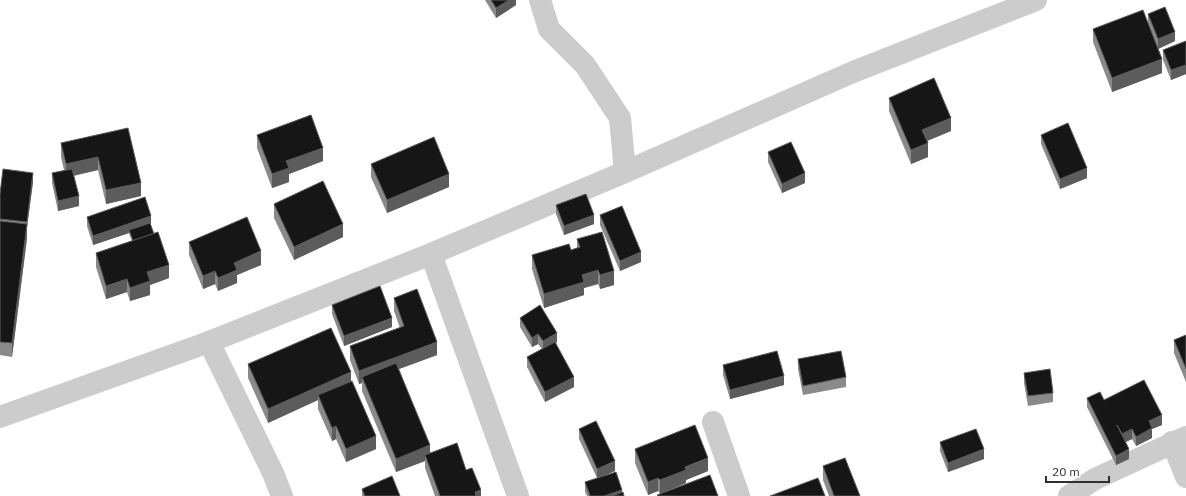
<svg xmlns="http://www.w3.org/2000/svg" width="1186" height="496" viewBox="0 0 1186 496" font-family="'IBM Plex Sans',sans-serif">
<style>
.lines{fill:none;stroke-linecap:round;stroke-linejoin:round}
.minor{stroke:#ccc;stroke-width:22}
.wall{fill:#8a8a8a}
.shaded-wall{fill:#5c5c5c}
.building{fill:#161616;stroke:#5c5c5c}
</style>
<rect width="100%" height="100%" fill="#fff"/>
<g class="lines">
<!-- minor -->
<g class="minor">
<path d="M540,0L549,29L585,65L620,118L625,172"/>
<path d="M431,254L518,496"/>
<path d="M209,342L273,473L282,496"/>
<path d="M0,417L209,342L431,254L625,172L853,72L1036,0"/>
<path d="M713,422L739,496"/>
<path d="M1172,442L1186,477"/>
<path d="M1069,496L1095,479L1186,437"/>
</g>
</g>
<!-- wall -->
<g class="wall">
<path d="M485,0H516V5L496,18Z"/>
<path d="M1148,14L1175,41L1158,49L1162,73L1112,92L1093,42V29L1148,21Z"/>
<path d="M1186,41V74L1171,80L1163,60V50Z"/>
<path d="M889,98L951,131L927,141L928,157L911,164L889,111Z"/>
<path d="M128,128L141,196L106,204L98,170L74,176L79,206L58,211L52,183V173L64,170L61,157V143Z"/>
<path d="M257,135L323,161L289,174V182L272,188L257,148Z"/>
<path d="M1041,135L1087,178L1060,189L1041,144Z"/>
<path d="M768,152L805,183L782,193L768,162Z"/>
<path d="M371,164L449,187L387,213L371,177Z"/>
<path d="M33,182L27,227V238L12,357L0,355V194Z"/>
<path d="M274,204L343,237L294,260L274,218Z"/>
<path d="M556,205L594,224L564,235L556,214Z"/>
<path d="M600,215L641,262L620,271L600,225Z"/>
<path d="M87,217L151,226L169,278L150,285V295L130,301L127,292L106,299L96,267V253L132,241L129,233L93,245L87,226Z"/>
<path d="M577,239L614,285L600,289L598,284L584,288V295L544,308L532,269V255L571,250L577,248Z"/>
<path d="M189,242L261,265L237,275V283L218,291L215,284L203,289L189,255Z"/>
<path d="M394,298L437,355L399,369L430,452L466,470L481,496H435L425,468V461L396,472L362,391V383L359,384L350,360V346L400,328L394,311Z"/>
<path d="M332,305L392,327L344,346L332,314Z"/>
<path d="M520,318L557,342L556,343L574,387L545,402L527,367V357L542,349L538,344L532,347L520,327Z"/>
<path d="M1186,335V382L1174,353V340Z"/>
<path d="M798,359L846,377V387L803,395L798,369Z"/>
<path d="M248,364L351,381L376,449L346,462L336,439L332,441L318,409V400L268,423L248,378Z"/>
<path d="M723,365L784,385L730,399L723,375Z"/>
<path d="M1024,373L1053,393V402L1028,406L1024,383Z"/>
<path d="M1087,398L1104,400L1162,425L1152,429V438L1136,446L1132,439L1125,442L1129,459L1116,465L1087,407Z"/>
<path d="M579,429L615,471L602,476L622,493L624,496H587L585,492V482L597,478L579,439Z"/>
<path d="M940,442L984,459L948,472L940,451Z"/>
<path d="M635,449L708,471L686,480V483L660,494L658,491L648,495L635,463Z"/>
<path d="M823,466L860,496H829L823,480Z"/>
<path d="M362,489L400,496H362Z"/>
</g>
<!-- shaded-wall -->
<g class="shaded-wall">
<path d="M509,0H516V5L496,18V8Z"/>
<path d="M1175,32V41L1158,49V39Z"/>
<path d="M1162,59V73L1112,92V78Z"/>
<path d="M1186,65V74L1171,80V70Z"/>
<path d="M951,118V131L922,143V130Z"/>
<path d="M928,143V157L911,164V150Z"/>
<path d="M323,148V161L289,174V182L272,188V174L286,161Z"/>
<path d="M98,157V170L66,177V164Z"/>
<path d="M1087,168V178L1060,189V179Z"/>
<path d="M33,173V182L27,227V238L12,357V343L27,228V222Z"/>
<path d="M805,173V183L782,193V184Z"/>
<path d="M449,174V187L387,213V200Z"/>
<path d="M141,183V196L106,204V190Z"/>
<path d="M79,196V206L58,211V201Z"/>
<path d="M594,215V224L564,235V226Z"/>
<path d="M151,216V226L129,230V233L93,245V236Z"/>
<path d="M343,224V237L294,260V247Z"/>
<path d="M261,251V265L237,275V283L218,291V278L234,263Z"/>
<path d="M641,252V262L620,271V261Z"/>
<path d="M169,265V278L150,285V295L130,301V288L147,272Z"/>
<path d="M598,270V284L584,288V295L544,308V294L582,275Z"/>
<path d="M215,271V284L203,289V276Z"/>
<path d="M614,271V285L600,289V275Z"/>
<path d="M127,279V292L106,299V286Z"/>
<path d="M392,318V327L344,346V336Z"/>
<path d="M557,333V342L543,351V341Z"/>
<path d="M538,334V344L532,347V338Z"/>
<path d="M437,342V355L364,382L362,377V383L359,384V371Z"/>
<path d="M351,372V386L318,395V400L268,423V409Z"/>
<path d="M784,376V385L730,399V390Z"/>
<path d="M574,377V387L545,402V392Z"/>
<path d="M1162,415V425L1152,429V438L1136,446V437L1149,421Z"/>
<path d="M336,426V439L332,441V428Z"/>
<path d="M1132,429V439L1122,444V434Z"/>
<path d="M376,436V449L346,462V449Z"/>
<path d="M430,445V458L425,455V461L396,472V459Z"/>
<path d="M984,449V459L948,472V463Z"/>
<path d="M1129,449V459L1116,465V456Z"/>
<path d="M708,458V471L686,480V483L660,494V480L685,467Z"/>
<path d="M615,461V471L597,479V469Z"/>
<path d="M658,478V491L648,495V482Z"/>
<path d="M481,490V496H475V492Z"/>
<path d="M622,490V496H604Z"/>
</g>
<!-- building -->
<g class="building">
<path d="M491,0H509L496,8Z"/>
<path d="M1165,7L1175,32L1158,39L1148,14Z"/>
<path d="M1143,10L1162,59L1112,78L1093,29Z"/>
<path d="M1186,41V65L1171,70L1163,50Z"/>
<path d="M934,78L951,118L922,130L928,143L911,150L889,98Z"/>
<path d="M311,115L323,148L286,161L289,168L272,174L257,135Z"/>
<path d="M1068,123L1087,168L1060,179L1041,135Z"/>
<path d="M128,128L141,183L106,190L98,157L66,164L61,143Z"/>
<path d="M434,137L449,174L387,200L371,164Z"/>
<path d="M791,142L805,173L782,184L768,152Z"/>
<path d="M3,169L33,173L27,222L0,219V194Z"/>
<path d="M72,169L79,196L58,201L52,173Z"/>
<path d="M323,181L343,224L294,247L274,204Z"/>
<path d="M586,194L594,215L564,226L556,205Z"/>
<path d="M145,197L151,216L93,236L87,217Z"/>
<path d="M622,206L641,252L620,261L600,215Z"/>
<path d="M247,217L261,251L234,263L237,270L218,278L215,271L203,276L189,242Z"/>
<path d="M0,221L27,224L12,343L0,342Z"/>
<path d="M150,223L154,234L133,241L129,230Z"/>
<path d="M158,232L169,265L147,272L150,281L130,288L127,279L106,286L96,253Z"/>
<path d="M602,232L614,271L600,275L598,270L582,275L584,282L544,294L532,255L569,244L571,250L580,247L577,239Z"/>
<path d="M380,286L392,318L344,336L332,305Z"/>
<path d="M417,289L437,342L359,371L350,346L404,326L394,298Z"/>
<path d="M540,305L557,333L543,341L538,334L532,338L520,318Z"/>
<path d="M331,328L351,372L268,409L248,364Z"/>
<path d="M1186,335V369L1174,340Z"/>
<path d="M555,342L574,377L545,392L527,357Z"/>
<path d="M777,351L784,376L730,390L723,365Z"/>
<path d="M841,351L846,377L803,386L798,359Z"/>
<path d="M396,363L430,445L396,459L362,377Z"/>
<path d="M1050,369L1053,393L1028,396L1024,373Z"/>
<path d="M1144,380L1162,415L1149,421L1152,428L1136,437L1132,429L1122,434L1117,425L1129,449L1116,456L1087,398L1100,392L1104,400Z"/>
<path d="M352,381L376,436L346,449L336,426L332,428L318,395Z"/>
<path d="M596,421L615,461L597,469L579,429Z"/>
<path d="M695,425L708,458L685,467L686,470L660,480L658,478L648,482L635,449Z"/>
<path d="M976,429L984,449L948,463L940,442Z"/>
<path d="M457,443L466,470L472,468L481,490L475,492L476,496H440L425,455Z"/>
<path d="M845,458L860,496H834L823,466Z"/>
<path d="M616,472L622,490L604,496H590L585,482Z"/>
<path d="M710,475L718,496H658L657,495Z"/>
<path d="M392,476L400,496H365L362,489Z"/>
<path d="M818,478L825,496H770Z"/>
<path d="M623,492L624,496H612Z"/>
</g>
<!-- scale -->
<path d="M1046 476v6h63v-6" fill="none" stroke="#2f2f2f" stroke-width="2"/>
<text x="1052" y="476" font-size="12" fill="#2f2f2f" stroke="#ffffff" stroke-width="3" paint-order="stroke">20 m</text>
</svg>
